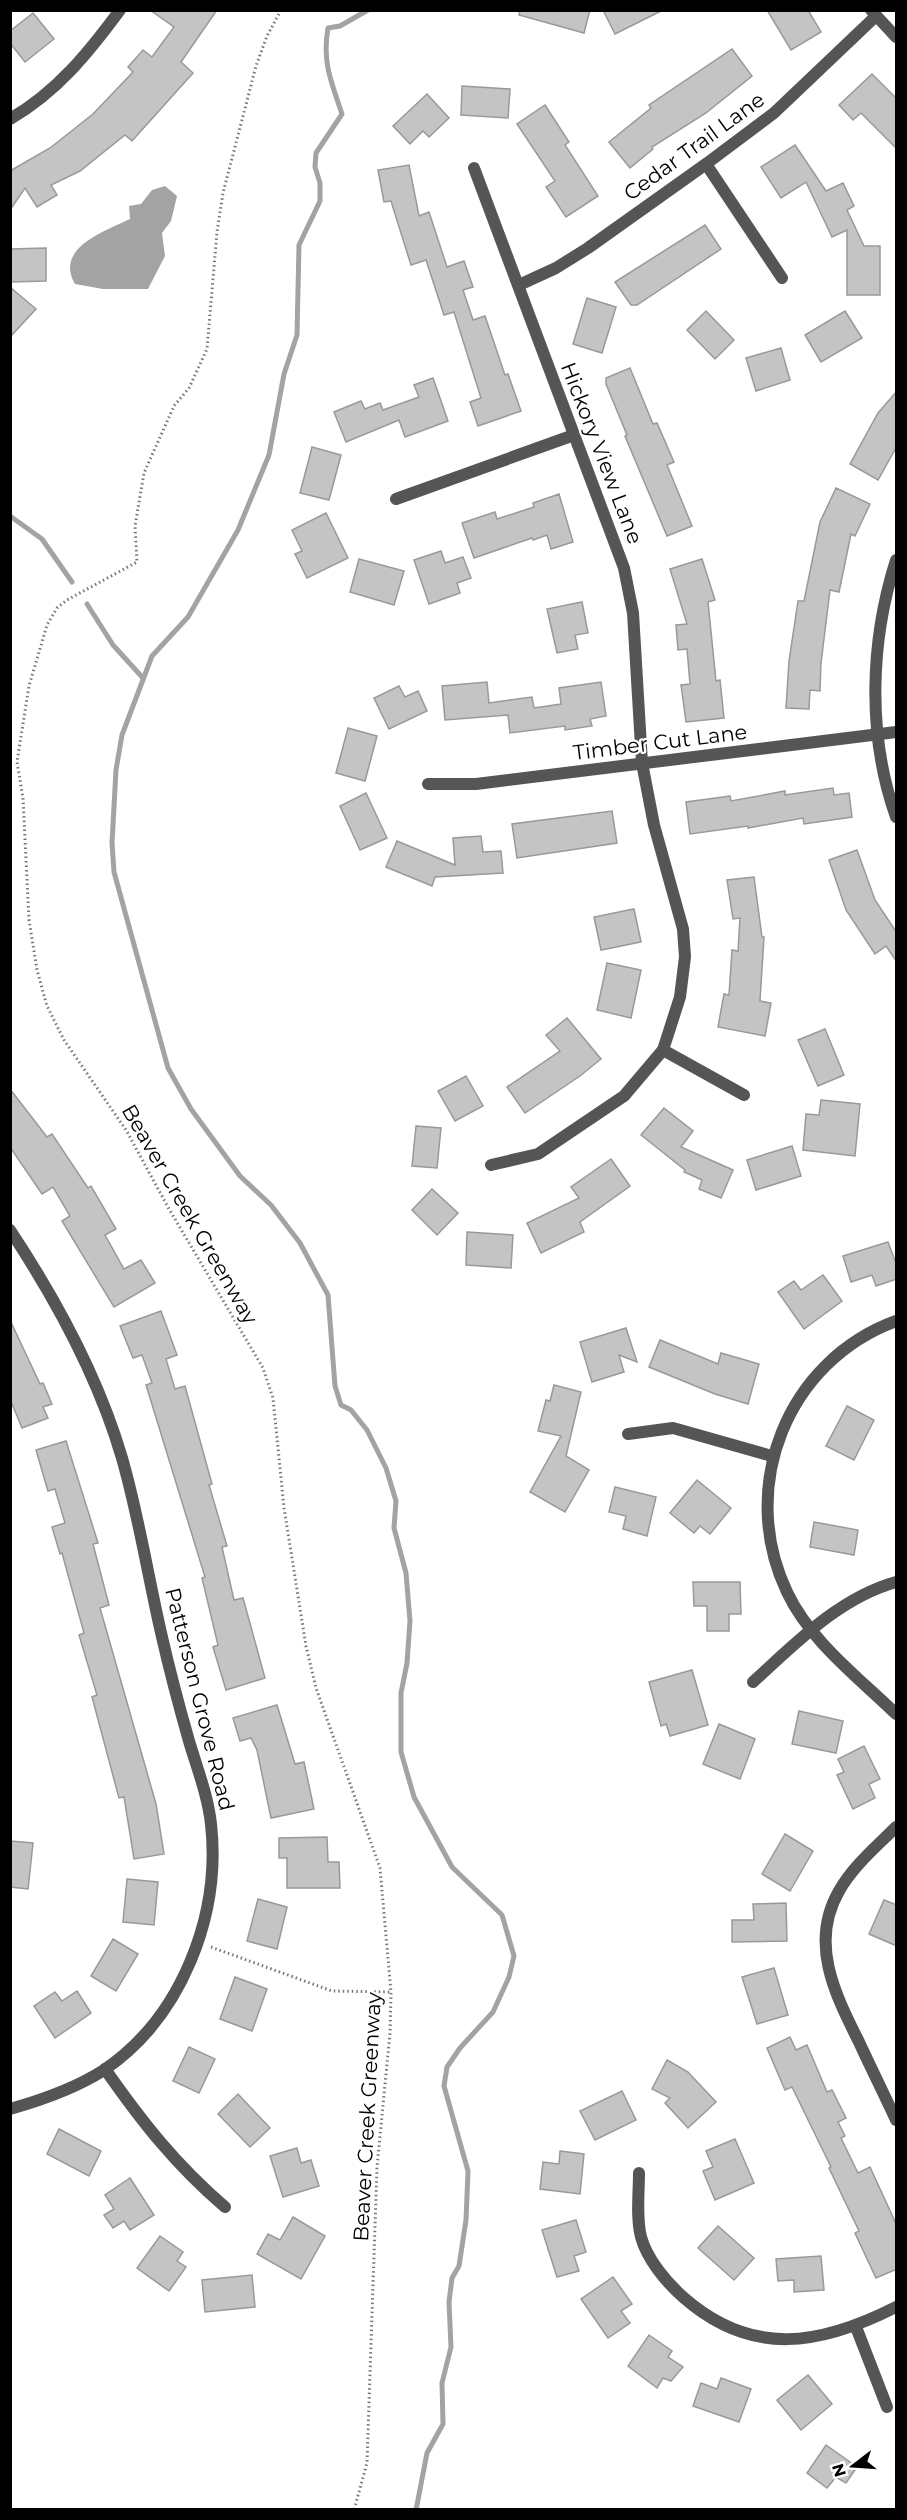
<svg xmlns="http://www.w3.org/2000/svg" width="907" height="2520" viewBox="0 0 907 2520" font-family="Montserrat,sans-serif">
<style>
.water{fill:#a3a3a3}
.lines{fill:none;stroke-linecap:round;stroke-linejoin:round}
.stream{stroke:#a3a3a3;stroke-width:5}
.building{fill:#c4c4c4;stroke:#999;stroke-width:1.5}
.path{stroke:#777;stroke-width:3;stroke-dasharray:1.5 3;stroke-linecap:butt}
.street{stroke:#555;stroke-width:12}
.labels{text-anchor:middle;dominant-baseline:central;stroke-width:4.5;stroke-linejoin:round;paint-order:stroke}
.street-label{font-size:21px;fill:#000;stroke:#fff}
</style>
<rect width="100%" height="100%" fill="#fff"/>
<!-- water -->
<path class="water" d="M165,186L177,196L171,221L162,233L165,256L148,289H103L75,284C54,248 105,231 130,219L129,206L141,204L152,190Z"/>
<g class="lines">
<!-- stream -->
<g class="stream">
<path d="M368,10L340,26L328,28C322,62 331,81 342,114L316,153L315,167L320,183V201L299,245L297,335L284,374L269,455L238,530L188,617L152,656L122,735L116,770L112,843L114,872L168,1068L191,1109L240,1176L271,1205L300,1243L328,1295L335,1386L341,1405L351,1410L367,1430L386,1468L396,1501L394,1528L406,1573L410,1621L407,1663L401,1693V1752L414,1797L452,1867L502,1915L514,1956L509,1977L493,2012L460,2048L447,2067L444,2086L468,2171L466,2220L459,2266L452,2278L449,2302L451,2347L442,2383L443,2424L427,2453L416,2510"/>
<path d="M10,516L42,539L72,582"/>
<path d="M87,604L113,645L143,678"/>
</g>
</g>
<!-- building -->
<g class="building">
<path d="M150,10H217L181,62L193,73L132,141L125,135L80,171L51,185L57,195L37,207L25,188L10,210V171L50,148L93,114L133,72L128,67L143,50L152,57L174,27Z"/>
<path d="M520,10H590L584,33L519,15Z"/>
<path d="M603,10H663L615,34Z"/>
<path d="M767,10H808L821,32L791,50Z"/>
<path d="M33,13L54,39L25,62L10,43V31Z"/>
<path d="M732,49L752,76L706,113L652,147L653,149L630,168L609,142L651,108L649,105Z"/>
<path d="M872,74L897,99V149L861,113L853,120L839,105Z"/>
<path d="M462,86L510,89L508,118L461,115Z"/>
<path d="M427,94L449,118L429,137L423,131L410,144L393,126Z"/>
<path d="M545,105L569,142L565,145L598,196L566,217L546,187L555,181L517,124Z"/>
<path d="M795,145L826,191L843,183L854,206L847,210L864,246H880V295H847V230L832,237L806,182L781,198L761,167Z"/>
<path d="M409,165L419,216L429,212L447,267L464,261L473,287L463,290L473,320L485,316L505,375L508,374L521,411L478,426L470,402L481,398L454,312L444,315L426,260L411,265L391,201L384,202L378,170Z"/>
<path d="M705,225L721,249L637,305H631L615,282Z"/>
<path d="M46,248V281L10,282V249Z"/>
<path d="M10,287L36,309L10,337Z"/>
<path d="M587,298L616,307L602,353L573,344Z"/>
<path d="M706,311L734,340L715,359L687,330Z"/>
<path d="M845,311L862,338L821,362L805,335Z"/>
<path d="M781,348L790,380L756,391L746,358Z"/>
<path d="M630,368L653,424L657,423L674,462L667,465L692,526L667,536L625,436L627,435L606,384V378Z"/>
<path d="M433,378L448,421L405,437L399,420L346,442L334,412L361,401L365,409L380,403L383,410L419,397L414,385Z"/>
<path d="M897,391V446L878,480L850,464L878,413Z"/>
<path d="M312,447L341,455L329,500L300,493Z"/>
<path d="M836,488L870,504L855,536L851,534L839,592L830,590L821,663L820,691L810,690L809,709L786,708L789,661L798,601H804L820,522Z"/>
<path d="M559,494L573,542L551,549L547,535L533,540L532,538L474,558L462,523L495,512L497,519L534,507L533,503Z"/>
<path d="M326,513L348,558L307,578L295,554L302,551L292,530Z"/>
<path d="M441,551L445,563L463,557L471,578L457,583L460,593L429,604L414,560Z"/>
<path d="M359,559L404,571L394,605L350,592Z"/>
<path d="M702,559L715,600L708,602L716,681L720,680L724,718L686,722L681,685L690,684L687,649L678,650L676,625L687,624L670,569Z"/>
<path d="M582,602L588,633L575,635L578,649L557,653L547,609Z"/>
<path d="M487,682L489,703L532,697L534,708L561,704L559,688L601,682L606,716L590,719L592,726L565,730V726L510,733L508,715L445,720L442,686Z"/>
<path d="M399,686L405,697L418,691L427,711L389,729L374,698Z"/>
<path d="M348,728L377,736L365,781L336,773Z"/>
<path d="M833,788L834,795L849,793L852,817L804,824L803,818L748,828V826L690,834L686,802L730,796L731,801L785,791V795Z"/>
<path d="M366,793L387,838L360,850L340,806Z"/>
<path d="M612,811L617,843L517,858L512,824Z"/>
<path d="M481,836L483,852L501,851L503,873L435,877L432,886L386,867L397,841L455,865L453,838Z"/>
<path d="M857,850L875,900L897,933V962L886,946L875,954L846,910L829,860Z"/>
<path d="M754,877L762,937H764L760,1001L771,1003L765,1036L718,1027L724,994L729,995L732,950L738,951L740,918L733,919L727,880Z"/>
<path d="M634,909L641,942L601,950L594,917Z"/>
<path d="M607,963L641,970L631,1018L597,1010Z"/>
<path d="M567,1018L601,1059L580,1076L525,1113L507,1087L560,1051L546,1035Z"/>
<path d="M825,1029L844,1075L818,1086L798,1040Z"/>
<path d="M466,1076L483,1106L455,1121L438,1091Z"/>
<path d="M10,1089L47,1137L52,1134L88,1188L91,1186L116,1229L105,1235L124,1269L141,1260L155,1283L114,1307L62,1221L70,1216L53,1187L42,1194L10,1147Z"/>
<path d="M821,1100L860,1104L855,1156L803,1150L806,1114L819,1115Z"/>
<path d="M664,1108L693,1131L681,1147L733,1170L721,1198L699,1189L702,1180L684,1172L685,1170L641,1135Z"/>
<path d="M416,1126L441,1128L437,1168L412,1166Z"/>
<path d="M792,1146L801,1176L756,1190L747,1160Z"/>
<path d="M611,1159L630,1186L580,1222L584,1232L541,1253L527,1223L579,1198L571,1187Z"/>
<path d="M432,1189L458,1213L437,1235L412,1210Z"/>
<path d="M467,1232L513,1235L511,1268L466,1265Z"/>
<path d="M888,1242L897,1266V1279L876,1286L872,1275L851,1282L843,1256Z"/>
<path d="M823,1275L842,1301L804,1329L778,1292L794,1281L801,1290Z"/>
<path d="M161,1311L177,1355L166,1359L175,1389L185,1386L212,1484L209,1485L227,1546L222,1547L234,1600L243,1598L265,1678L226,1690L213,1647L218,1645L202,1578L205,1577L146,1385L152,1383L142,1355L133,1358L120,1326Z"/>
<path d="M10,1320L40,1384L43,1383L52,1404L43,1407L48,1418L22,1428L10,1399Z"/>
<path d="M626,1328L637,1362L619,1355L624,1372L592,1382L580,1342Z"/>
<path d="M660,1340L718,1364L721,1353L759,1364L748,1404L715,1394L649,1367Z"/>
<path d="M554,1385L581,1392L566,1456L589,1470L565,1512L530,1492L561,1436L538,1431L546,1400L550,1401Z"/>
<path d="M847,1406L874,1420L854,1460L826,1446Z"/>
<path d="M66,1441L98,1543L93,1544L109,1605L100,1608L156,1804L164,1854L134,1859L124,1797L119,1798L92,1697L97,1695L79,1635L84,1633L62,1553L60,1554L52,1527L65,1523L55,1489L48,1491L36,1450Z"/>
<path d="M697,1480L731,1508L710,1534L700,1526L694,1533L670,1513Z"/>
<path d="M615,1487L656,1497L647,1536L623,1529L626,1516L609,1512Z"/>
<path d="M814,1522L858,1530L854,1555L810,1547Z"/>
<path d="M693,1582H740L741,1614H729V1631H707V1606H694Z"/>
<path d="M692,1670L708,1725L670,1736L666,1724L661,1726L649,1682Z"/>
<path d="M277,1705L295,1764L304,1762L314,1809L271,1818L257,1750L251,1738L240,1741L233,1718Z"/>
<path d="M799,1711L843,1721L836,1753L792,1744Z"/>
<path d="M719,1724L755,1739L740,1779L703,1764Z"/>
<path d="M864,1746L880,1779L869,1784L875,1798L853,1809L837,1775L844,1772L838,1759Z"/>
<path d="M785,1834L813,1851L790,1891L762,1874Z"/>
<path d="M327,1837L328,1862H339L340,1888H287V1858H279V1838Z"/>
<path d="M10,1841L33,1843L28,1889L10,1887Z"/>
<path d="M127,1879L158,1882L154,1925L123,1922Z"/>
<path d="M258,1899L287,1907L277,1949L247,1941Z"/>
<path d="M884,1900L897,1905V1946L869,1934Z"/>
<path d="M786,1903L787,1941L732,1942V1920H754L753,1904Z"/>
<path d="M113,1939L138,1954L116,1991L91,1976Z"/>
<path d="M774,1968L788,2015L757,2024L742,1977Z"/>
<path d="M235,1977L267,1989L252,2031L220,2019Z"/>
<path d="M77,1991L91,2013L55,2038L34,2006L55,1992L62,2001Z"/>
<path d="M790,2037L796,2050L807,2045L827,2092L832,2090L846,2118L838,2122L845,2136L841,2138L858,2173L870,2167L897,2226V2269L876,2278L855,2233L859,2231L829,2168L831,2167L792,2087L785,2090L767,2048Z"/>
<path d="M189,2047L215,2059L199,2093L173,2081Z"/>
<path d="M667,2060L688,2072L716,2102L688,2128L665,2103L670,2098L652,2089Z"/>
<path d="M622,2091L636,2120L595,2140L580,2111Z"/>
<path d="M238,2094L270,2128L250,2147L218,2114Z"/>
<path d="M59,2129L101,2151L89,2176L47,2154Z"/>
<path d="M735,2139L754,2183L715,2200L703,2171L713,2167L706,2151Z"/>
<path d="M297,2148L301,2163L311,2160L319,2186L283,2197L270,2156Z"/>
<path d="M560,2151L584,2154L580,2194L540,2189L543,2162L559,2164Z"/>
<path d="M130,2178L154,2215L130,2230L124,2221L113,2228L104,2215L114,2209L105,2195Z"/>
<path d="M293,2217L325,2236L301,2279L257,2254L268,2234L280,2240Z"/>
<path d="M576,2220L586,2252L574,2256L579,2271L557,2277L542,2230Z"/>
<path d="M718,2226L754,2258L734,2280L698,2248Z"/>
<path d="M160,2236L183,2252L177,2261L186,2267L169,2291L137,2268Z"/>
<path d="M821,2256L824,2290L794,2292V2280L778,2281L776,2259Z"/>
<path d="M252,2275L255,2307L205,2312L202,2280Z"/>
<path d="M613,2277L632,2304L621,2311L630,2323L608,2338L581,2299Z"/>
<path d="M649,2335L672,2351L668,2357L683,2367L671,2381L663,2378L657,2388L628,2366Z"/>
<path d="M808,2375L832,2404L801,2430L777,2400Z"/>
<path d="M721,2378L751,2389L739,2422L693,2406L701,2383L717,2389Z"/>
<path d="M826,2445L857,2467L846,2483L836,2477L827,2488L807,2473Z"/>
</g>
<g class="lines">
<!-- path -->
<g class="path">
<path d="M281,10L267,36L256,66L223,193L217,232L207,349L189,388L174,406L144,473L135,526L137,562L67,600L57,608L47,625L29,686L17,762L23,798L29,920L37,970L47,1006L64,1040L126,1130L169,1209L263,1368L273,1398L284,1508L306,1646L316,1688L380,1868L391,1992L390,2033L377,2167L367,2463L354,2510"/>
<path d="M211,1947L332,1991L391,1992"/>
</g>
<!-- street -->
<g class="street">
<path d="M871,10L896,37"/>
<path d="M10,119C57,92 89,52 120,10"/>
<path d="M706,164L782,278"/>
<path d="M474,168L624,568L633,613L642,763L654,825L683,929L685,957L680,997L663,1050L624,1096L538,1154L491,1165"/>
<path d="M519,285L556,268L588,248L706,164L774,113L876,16"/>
<path d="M396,499L574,435"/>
<path d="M896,560C870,642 867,735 896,817"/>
<path d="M428,784H476L896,732"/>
<path d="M663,1050L744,1095"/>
<path d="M10,1230C57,1301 98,1376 122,1458C139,1517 148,1577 162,1637C170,1672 179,1706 189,1741C197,1768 208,1796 211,1824C221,1915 182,2017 104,2070C76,2088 42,2100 10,2109"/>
<path d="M896,1321C787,1361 737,1487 787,1592C810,1641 858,1677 896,1714"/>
<path d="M628,1434L673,1428L772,1456"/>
<path d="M753,1682C796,1643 839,1598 896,1582"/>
<path d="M896,1827C876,1847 853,1866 839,1891C809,1943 835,1994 859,2042C871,2068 884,2094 896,2120"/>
<path d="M105,2069C142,2122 176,2165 225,2207"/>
<path d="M639,2173C639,2193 636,2217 641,2237C647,2259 666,2282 683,2297C752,2358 821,2345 896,2307"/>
<path d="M856,2327L887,2407"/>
</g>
</g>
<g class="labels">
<!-- street labels -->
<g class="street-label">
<text transform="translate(694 146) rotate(-36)">Cedar Trail Lane</text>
<text transform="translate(602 453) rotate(69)">Hickory View Lane</text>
<text transform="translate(660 742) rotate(-7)">Timber Cut Lane</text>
<text transform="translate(190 1214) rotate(60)">Beaver Creek Greenway</text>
<text transform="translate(200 1699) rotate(76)">Patterson Grove Road</text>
<text transform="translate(367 2117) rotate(-87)">Beaver Creek Greenway</text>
</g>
</g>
<!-- border -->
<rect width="907" height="2520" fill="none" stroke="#000000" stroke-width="24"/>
<!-- north arrow -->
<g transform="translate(853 2466) rotate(253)" stroke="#ffffff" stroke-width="4.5" paint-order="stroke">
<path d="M0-4.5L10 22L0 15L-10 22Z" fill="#000000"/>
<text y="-9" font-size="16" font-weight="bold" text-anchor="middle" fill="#000000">N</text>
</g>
</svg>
